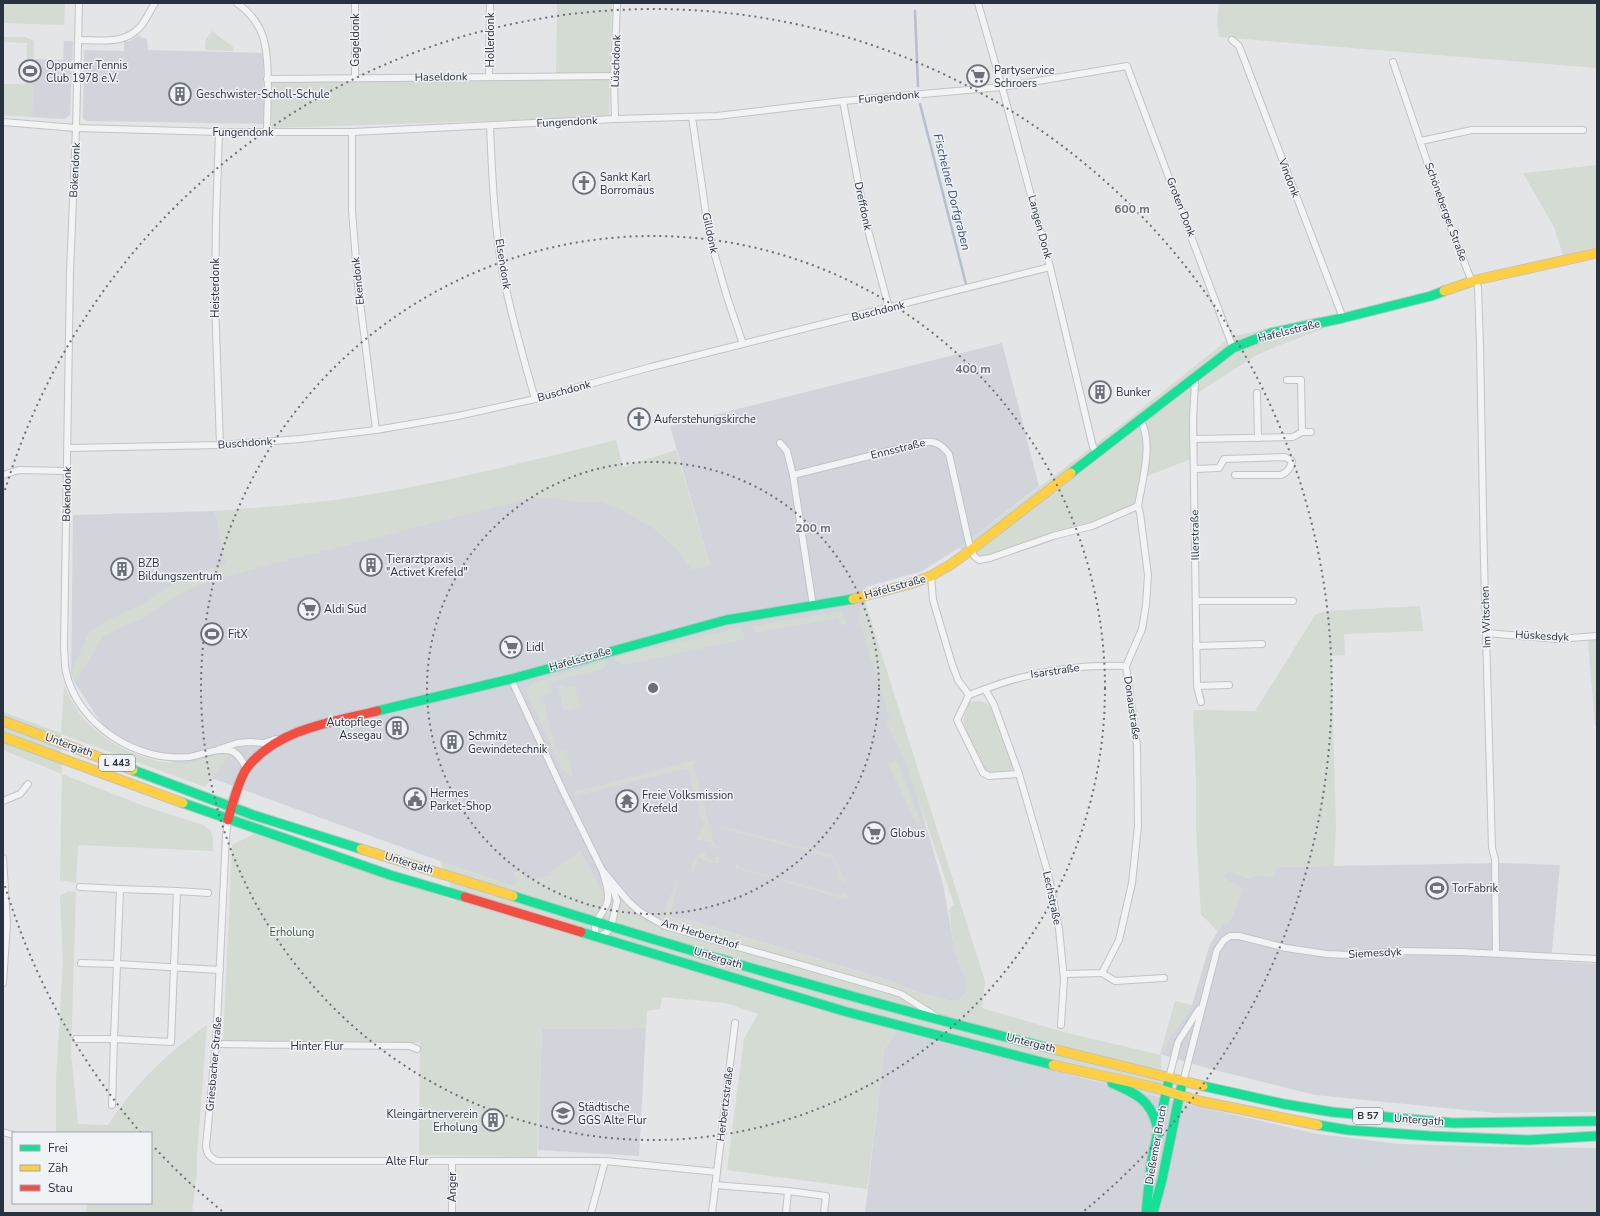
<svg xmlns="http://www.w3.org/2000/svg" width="1600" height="1216" viewBox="0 0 1600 1216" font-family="'Nunito Sans',sans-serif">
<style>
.built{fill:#d1d4da}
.green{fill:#d3dbd3}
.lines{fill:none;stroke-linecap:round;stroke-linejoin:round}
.stream{stroke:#b3c0d0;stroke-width:2.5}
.street-casing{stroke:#c1c3c5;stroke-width:8}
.fast-casing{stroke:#c1c3c5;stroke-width:11}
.slow-casing{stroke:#c1c3c5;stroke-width:11}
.jam-casing{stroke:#c1c3c5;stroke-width:11}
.street{stroke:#f1f3f4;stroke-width:6}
.fast{stroke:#16e098;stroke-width:9}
.slow{stroke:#ffcf43;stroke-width:9}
.jam{stroke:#f24e42;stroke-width:9}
.ring{fill:none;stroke:#6b707a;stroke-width:2;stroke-dasharray:2 4}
.labels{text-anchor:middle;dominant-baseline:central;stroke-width:3;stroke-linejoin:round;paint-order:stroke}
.shield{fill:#f0f3f6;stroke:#656b76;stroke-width:1}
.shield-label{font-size:10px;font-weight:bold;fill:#2a313f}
.street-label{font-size:11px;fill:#2a313f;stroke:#f0f3f6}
.poi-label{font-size:11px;fill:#2a313f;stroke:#f0f3f6;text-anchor:start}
.park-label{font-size:11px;fill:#3e5a38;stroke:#f0f3f6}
.water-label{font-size:12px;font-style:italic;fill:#374f71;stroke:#f0f3f6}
.centre{fill:#6b707a;stroke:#f0f3f6;stroke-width:2}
.ring-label{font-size:12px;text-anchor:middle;font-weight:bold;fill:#6b707a;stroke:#f0f3f6;stroke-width:3;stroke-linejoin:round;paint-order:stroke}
</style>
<rect width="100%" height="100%" fill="#e3e5e7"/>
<!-- built -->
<g class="built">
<path d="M139,35L142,38H147L148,50L263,53L264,124L87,121L83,119L84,50L124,51V41H130Z"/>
<path d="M64,41H73L70,115L64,119L32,117L33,59L63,60Z"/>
<path d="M1002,343L1039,486L959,548L922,571L866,587V605L862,609L943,884L955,952L967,981L966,992L961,998L955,1002L917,992L891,981L683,918L677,920L628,906L601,890L580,851L551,876L526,880L514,872L518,880L515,887L440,861L197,773L137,747L103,726L75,683L71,673L73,515L215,511L226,563L505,493L627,500L698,568L710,565L670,426Z"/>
<path d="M1502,863L1560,865L1551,961L1597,964V1112L1496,1113L1315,1095L1203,1067L1160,1054L1163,1052L1170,1036L1182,1022L1192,1005L1210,944L1243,890L1222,877L1227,870L1248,878L1258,875L1273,877L1277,867Z"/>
<path d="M646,1028L639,1156L538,1150L542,1029Z"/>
<path d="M896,1031L1187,1104L1318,1134L1400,1144L1494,1147L1597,1148V1213H865L884,1050Z"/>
</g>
<!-- green -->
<g class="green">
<path d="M3,3H65L64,25L3,23Z"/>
<path d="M557,3H612L609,117L272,128L271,82L556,78Z"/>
<path d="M1219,3H1597V68L1219,37L1217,23Z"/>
<path d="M212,31L233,47V51L205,50L206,39Z"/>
<path d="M3,37H25L34,41L32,117L3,115V84H26L27,43L3,42Z"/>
<path d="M1597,165V247L1563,255L1554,227L1523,173Z"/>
<path d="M1320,316L1323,329L1280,345L1257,355L1197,393L1198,456L1145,477L1142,508L1035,547L977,563L959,548L1130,418L1231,337Z"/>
<path d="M616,440L623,467L676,450L710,565L692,570L677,550L657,531L623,510L600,502L577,503L556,498H532L250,570L199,585L179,594L143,619L123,626L103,637L75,683L72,670L89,632L111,618L141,605L172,584L204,571L226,564L215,511C264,507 313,504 362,496C448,481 532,461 616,440Z"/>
<path d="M866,605L985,981L982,1008L1067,1033L1161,1055L1162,1097L896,1031L884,1050L867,1189L727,1170L744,1039L758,1014L726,1003L662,997L660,1009L647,1011L646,1028L542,1029L537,1157L419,1155L420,1043L223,1042L232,845L254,834L456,901L440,861L515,887L518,880L514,872L521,869L526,880L551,876V872L580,851L601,890L628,906L661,915L705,823H702L688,768L575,796L574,792L577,791L696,760L699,762L694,763L693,765L709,824L715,825L710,827L715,846H720L718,848L712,847L711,841L697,840L677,884L670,918L677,920V918H683L891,981L917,992L955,1002C980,987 958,970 954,950C952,937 951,923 949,910L954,904L904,758L886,722L890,719L859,620L858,613L861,607Z"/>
<path d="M1420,606L1423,631L1344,634L1345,655L1331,656L1336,826L1334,866L1277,867L1273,877L1258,875L1248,878L1227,871L1223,877L1243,890L1230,923L1223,925L1218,932L1209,922L1201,915L1196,826V782L1193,710L1255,711L1316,614L1327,611Z"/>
<path d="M842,611L846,624L841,626L838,618L757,633L754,631L752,626Z"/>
<path d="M742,627L745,639L625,665L616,662L614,659V657Z"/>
<path d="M1588,640H1597V726H1595Z"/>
<path d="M605,660L606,664L604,669L550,682L552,692L542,695L556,752L566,750L574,778L567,774L562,769L526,691L531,684Z"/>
<path d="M565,685L566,688L575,686L580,707L564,711L558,686Z"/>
<path d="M64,686C69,695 73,704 79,713C101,743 151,767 189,763C201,761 218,750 230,755L205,787L61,734L62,774L144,806L203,825L211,831L213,839V851L78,845L76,883L60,880L62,774L3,750V712L61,733Z"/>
<path d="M975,701C983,701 987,703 992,709L1013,764V769L1009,772H988C979,764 962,730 964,718C964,713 967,708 970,703Z"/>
<path d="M897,760L920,821L917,825L888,764Z"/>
<path d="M723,827L832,854L846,882L837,879L840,874L832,858L725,829L726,835Z"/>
<path d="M702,853H706L705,858L714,861L716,856L720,857L718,864L698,858L694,871L689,872L695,858Z"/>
<path d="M736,862L739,868L841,895L843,892L849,898L848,900L735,868Z"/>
<path d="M69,891L76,892L71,1052L78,1124L108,1125C135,1084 167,1053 207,1025L197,1155V1172L192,1213H86L87,1203H151V1133H56V1079L63,962L60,896Z"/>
<path d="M1175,1001L1192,1005L1182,1022L1170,1036L1163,1052L1160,1054Z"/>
</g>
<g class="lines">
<!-- stream -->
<g class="stream">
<path d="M915,11L918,86"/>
<path d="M920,104L966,284"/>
</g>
<!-- street casing -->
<g class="street-casing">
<g id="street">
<path d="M79,3L76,128L70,272L64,647C65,655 64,664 66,672C78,725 136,762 189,757C202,755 218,747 231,751C239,753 243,762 246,769"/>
<path d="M237,3C248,11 257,21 262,34C271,57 267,106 267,132"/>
<path d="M355,3V78"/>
<path d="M978,3L1002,87L1050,267L1093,447L1097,452"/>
<path d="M78,40C100,40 124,45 140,27C146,20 150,11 155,3"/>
<path d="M1232,40L1239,46L1343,318"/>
<path d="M1393,62L1443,208L1472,282"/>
<path d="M489,76L490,3"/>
<path d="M267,79L614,76"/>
<path d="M843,101L865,219L889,308"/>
<path d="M692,117L709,235L727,297L743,344"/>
<path d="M615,119L614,76L617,3"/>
<path d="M3,122L76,128L219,132H352L615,119L717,116L843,101L1002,87L1127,66L1233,348"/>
<path d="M490,126C492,173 494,222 502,269C510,313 523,356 535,399"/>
<path d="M219,132L216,221L215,301L220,445"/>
<path d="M352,132V211L358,285L376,430"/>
<path d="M1421,141L1472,130H1583"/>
<path d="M1476,280L1478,288L1480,345L1484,562L1492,848L1495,859L1496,953"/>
<path d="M1194,378L1195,382L1193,419L1197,686L1201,702"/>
<path d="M1287,380H1301L1302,432"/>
<path d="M1257,393L1258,438"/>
<path d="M1193,439L1293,437L1302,432H1311"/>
<path d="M780,443L787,451L793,475"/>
<path d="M68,448L220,445L300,439L376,430L458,416L535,399L651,367L1050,267"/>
<path d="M1194,469L1219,468L1224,459L1285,457L1292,461C1291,468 1288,472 1281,475H1235"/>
<path d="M3,475L19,470L66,471"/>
<path d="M931,576L933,600L952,664L958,680L969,695L985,689L994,705L1019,774L1048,873L1059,929L1064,979L1061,1025"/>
<path d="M1196,601H1293"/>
<path d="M813,606L793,475L926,442C936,440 943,446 949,454L969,543L974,556L979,560L990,558L1053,536L1092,526L1138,506"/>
<path d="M1486,633L1557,639L1597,636"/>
<path d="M1196,646L1262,644"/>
<path d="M511,679L563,791L602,870L628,901L639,911L665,926L889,990L901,994L937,1017"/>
<path d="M1197,686L1229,685"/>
<path d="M985,689C1030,672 1078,664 1126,666"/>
<path d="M969,695L957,720L983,773L989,776L1019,774"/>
<path d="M219,749L238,743L251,742L264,743L276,739"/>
<path d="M3,801L20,794L28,784"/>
<path d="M228,820L226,836L216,1044L206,1146C207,1154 209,1157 217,1161H605L717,1172"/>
<path d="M3,858L7,924L3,983"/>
<path d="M602,870L612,886L617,901L611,927L607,932L597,938C596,935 595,931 595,928C595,918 607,910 608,899C609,890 605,879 602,870Z"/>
<path d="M80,887L120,889"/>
<path d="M120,889L177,891L171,1042L114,1039Z"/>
<path d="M177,891L208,893"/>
<path d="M81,963L117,964L220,970"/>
<path d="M1102,973L1115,981L1164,978"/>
<path d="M1064,974L1102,973L1119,940L1132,883L1138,826L1137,745L1126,666L1142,629L1146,605L1148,575L1140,513L1138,506C1142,482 1154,441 1140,420"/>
<path d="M76,1039H114L112,1105"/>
<path d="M216,1044L410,1046L417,1049"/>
<path d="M1169,1078L1178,1042L1199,1009"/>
<path d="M1183,1082L1217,950L1224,940L1230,936H1239L1286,948L1327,954L1348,955L1403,951L1461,952L1597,959"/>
<path d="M3,1132L13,1135"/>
<path d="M715,1185L788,1191L826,1196L824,1213"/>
<path d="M452,1213V1161"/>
<path d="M591,1213L605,1161"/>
<path d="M712,1213L735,1023"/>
<path d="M786,1213L788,1191"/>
</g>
</g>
<!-- fast casing -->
<g class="fast-casing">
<g id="fast">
<path d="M1071,473L1233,348L1271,333L1343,318L1431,296L1444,291"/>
<path d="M377,711L511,679L726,620L853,599"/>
<path d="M133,770L253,815L361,849"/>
<path d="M183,803L390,875L465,897"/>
<path d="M513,896C690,952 869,1003 1049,1048"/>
<path d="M581,932L847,1012L1053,1065"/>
<path d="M1112,1083C1135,1093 1151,1100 1157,1126"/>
<path d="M1203,1086L1284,1104L1332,1112L1453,1123L1597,1121"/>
<path d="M1318,1125L1348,1130L1430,1136L1529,1140L1597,1136"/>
<path d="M1146,1213L1151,1164L1168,1084"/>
<path d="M1153,1213L1162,1180L1181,1088"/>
</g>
</g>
<!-- slow casing -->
<g class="slow-casing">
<g id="slow">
<path d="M1444,291L1476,280L1597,253"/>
<path d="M853,599L910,584L931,576L950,565L971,550L1071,473"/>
<path d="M3,721L133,770"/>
<path d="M3,737L183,803"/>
<path d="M361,849L513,896"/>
<path d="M1049,1048L1203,1086"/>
<path d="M1053,1065L1153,1087L1199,1101L1318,1125"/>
</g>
</g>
<!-- jam casing -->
<g class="jam-casing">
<g id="jam">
<path d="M228,820C231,808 240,777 247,768C277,729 332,722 377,711"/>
<path d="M465,897L581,932"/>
</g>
</g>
<!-- street -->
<use href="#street" class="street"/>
<!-- fast -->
<use href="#fast" class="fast"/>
<!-- slow -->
<use href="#slow" class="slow"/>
<!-- jam -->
<use href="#jam" class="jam"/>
</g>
<!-- distance rings -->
<g class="ring">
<circle cx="653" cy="688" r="226"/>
<circle cx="653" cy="688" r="452"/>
<path d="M222 1211A678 678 0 0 1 153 1146M141 1133A678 678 0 0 1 5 886M5 490A678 678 0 1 1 1084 1211"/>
</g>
<!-- icons -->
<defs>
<g id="stadium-ring" transform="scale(1.15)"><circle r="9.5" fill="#f0f3f6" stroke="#6b707a" stroke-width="1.5"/><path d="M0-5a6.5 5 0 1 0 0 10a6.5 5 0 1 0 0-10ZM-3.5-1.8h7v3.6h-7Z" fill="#6b707a"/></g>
<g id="supermarket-ring" transform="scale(1.15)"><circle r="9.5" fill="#f0f3f6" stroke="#6b707a" stroke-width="1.5"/><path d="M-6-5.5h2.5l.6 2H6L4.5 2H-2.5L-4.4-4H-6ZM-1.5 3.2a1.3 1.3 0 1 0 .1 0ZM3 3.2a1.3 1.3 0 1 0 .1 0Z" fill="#6b707a"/></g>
<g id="building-ring" transform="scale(1.15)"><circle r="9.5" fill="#f0f3f6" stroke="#6b707a" stroke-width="1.5"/><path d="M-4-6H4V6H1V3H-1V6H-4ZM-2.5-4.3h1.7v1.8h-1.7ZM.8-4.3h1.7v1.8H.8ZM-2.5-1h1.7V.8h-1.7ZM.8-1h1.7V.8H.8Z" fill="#6b707a"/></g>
<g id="church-ring" transform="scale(1.15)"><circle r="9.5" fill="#f0f3f6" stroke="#6b707a" stroke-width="1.5"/><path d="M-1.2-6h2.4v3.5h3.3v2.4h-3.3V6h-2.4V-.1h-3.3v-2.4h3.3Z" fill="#6b707a"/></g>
<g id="civic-ring" transform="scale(1.15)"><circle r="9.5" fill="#f0f3f6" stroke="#6b707a" stroke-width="1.5"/><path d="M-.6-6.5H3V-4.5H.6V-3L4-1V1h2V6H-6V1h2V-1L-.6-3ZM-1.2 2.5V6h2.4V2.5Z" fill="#6b707a"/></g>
<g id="temple-ring" transform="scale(1.15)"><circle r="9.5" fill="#f0f3f6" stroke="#6b707a" stroke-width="1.5"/><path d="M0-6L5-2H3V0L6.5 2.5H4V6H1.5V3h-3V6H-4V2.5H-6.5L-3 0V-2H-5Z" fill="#6b707a"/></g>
<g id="school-ring" transform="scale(1.15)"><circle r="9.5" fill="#f0f3f6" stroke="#6b707a" stroke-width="1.5"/><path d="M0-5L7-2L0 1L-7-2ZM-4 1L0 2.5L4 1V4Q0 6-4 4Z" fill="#6b707a"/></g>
</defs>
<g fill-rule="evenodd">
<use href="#stadium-ring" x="30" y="71"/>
<use href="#supermarket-ring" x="978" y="76"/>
<use href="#building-ring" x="180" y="94"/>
<use href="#church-ring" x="584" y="183"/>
<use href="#building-ring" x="1100" y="392"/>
<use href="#church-ring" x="639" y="419"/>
<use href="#building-ring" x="371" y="565"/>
<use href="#building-ring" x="122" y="569"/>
<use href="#supermarket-ring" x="309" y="609"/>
<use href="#stadium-ring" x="212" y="634"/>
<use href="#supermarket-ring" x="511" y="647"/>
<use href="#building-ring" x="397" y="728"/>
<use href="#building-ring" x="452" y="742"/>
<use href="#civic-ring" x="415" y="799"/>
<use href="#temple-ring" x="627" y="801"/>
<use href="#supermarket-ring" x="874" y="833"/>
<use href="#stadium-ring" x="1437" y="888"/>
<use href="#school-ring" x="563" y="1113"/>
<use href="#building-ring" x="493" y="1120"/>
</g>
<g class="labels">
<!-- shield labels -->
<g class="shield">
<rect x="99" y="755" width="36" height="16" rx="3"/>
<rect x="1353" y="1108" width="30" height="16" rx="3"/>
</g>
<g class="shield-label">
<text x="117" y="763">L 443</text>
<text x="1368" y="1116">B 57</text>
</g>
<!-- street labels -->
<g class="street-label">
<text transform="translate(355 40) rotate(-90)">Gageldonk</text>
<text transform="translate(490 40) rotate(-90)">Hollerdonk</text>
<text transform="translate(616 61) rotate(-88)">Lüschdonk</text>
<text transform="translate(441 77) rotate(-1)">Haseldonk</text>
<text transform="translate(889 97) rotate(-5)">Fungendonk</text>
<text transform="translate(567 122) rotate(-3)">Fungendonk</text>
<text x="243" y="132">Fungendonk</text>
<text transform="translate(75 170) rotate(-87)">Bökendonk</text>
<text transform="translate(1289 178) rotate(69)">Vindonk</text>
<text transform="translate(863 206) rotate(78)">Dreffdonk</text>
<text transform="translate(1181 207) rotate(69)">Groten Donk</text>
<text transform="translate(1446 212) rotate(70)">Schöneberger Straße</text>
<text transform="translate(1040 227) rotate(75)">Langen Donk</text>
<text transform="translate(710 233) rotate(78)">Gilldonk</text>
<text transform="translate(503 264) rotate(81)">Elsendonk</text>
<text transform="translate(358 281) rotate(-96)">Ekendonk</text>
<text transform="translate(215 288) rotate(-90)">Heisterdonk</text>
<text transform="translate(878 311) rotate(-14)">Buschdonk</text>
<text transform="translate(1289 331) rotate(-14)">Hafelsstraße</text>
<text transform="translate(564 391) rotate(-15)">Buschdonk</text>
<text transform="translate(245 443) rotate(-4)">Buschdonk</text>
<text transform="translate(898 449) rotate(-14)">Ennsstraße</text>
<text transform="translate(67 494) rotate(-89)">Bökendonk</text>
<text transform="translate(1195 535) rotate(-91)">Illerstraße</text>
<text transform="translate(895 587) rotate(-16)">Hafelsstraße</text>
<text transform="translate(1486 617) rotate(-92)">Im Witschen</text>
<text transform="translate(1542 636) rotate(3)">Hüskesdyk</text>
<text transform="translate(580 659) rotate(-16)">Hafelsstraße</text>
<text transform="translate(1055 671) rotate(-8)">Isarstraße</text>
<text transform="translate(1132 708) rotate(82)">Donaustraße</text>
<text transform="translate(69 745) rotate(20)">Untergath</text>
<text transform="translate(409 863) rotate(17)">Untergath</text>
<text transform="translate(1052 898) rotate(78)">Lechstraße</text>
<text transform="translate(700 934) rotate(17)">Am Herbertzhof</text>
<text transform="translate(1375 953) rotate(-3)">Siemesdyk</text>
<text transform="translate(718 958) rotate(17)">Untergath</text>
<text transform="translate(1031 1043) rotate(14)">Untergath</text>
<text x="317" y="1046">Hinter Flur</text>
<text transform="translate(214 1064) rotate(-85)">Griesbacher Straße</text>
<text transform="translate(725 1104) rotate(-83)">Herbertzstraße</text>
<text transform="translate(1419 1120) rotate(4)">Untergath</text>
<text transform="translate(1156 1145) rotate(-80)">Dießemer Bruch</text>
<text x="407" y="1161">Alte Flur</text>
<text transform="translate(452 1187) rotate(-90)">Anger</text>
</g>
<!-- poi labels -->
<g class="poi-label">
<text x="46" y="65">Oppumer Tennis<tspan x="46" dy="13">Club 1978 e.V.</tspan></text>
<text x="994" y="70">Partyservice<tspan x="994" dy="13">Schroers</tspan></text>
<text x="196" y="94">Geschwister-Scholl-Schule</text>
<text x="600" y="177">Sankt Karl<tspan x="600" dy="13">Borromäus</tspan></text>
<text x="1116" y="392">Bunker</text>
<text x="654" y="419">Auferstehungskirche</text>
<text x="386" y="559">Tierarztpraxis<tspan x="386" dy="13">"Activet Krefeld"</tspan></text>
<text x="138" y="563">BZB<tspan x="138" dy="13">Bildungszentrum</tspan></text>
<text x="324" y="609">Aldi Süd</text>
<text x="228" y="634">FitX</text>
<text x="526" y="647">Lidl</text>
<text x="382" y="722" text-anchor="end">Autopflege<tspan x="382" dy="13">Assegau</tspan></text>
<text x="468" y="736">Schmitz<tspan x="468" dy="13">Gewindetechnik</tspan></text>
<text x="430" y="793">Hermes<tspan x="430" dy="13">Parket-Shop</tspan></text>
<text x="642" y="795">Freie Volksmission<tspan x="642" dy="13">Krefeld</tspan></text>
<text x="890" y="833">Globus</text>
<text x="1452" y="888">TorFabrik</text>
<text x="578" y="1107">Städtische<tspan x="578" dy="13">GGS Alte Flur</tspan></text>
<text x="478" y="1114" text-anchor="end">Kleingärtnerverein<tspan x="478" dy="13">Erholung</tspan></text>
</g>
<!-- park labels -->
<g class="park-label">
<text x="292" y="932">Erholung</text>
</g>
<!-- water labels -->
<g class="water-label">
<text transform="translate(952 192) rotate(76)">Fischelner Dorfgraben</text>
</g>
</g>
<circle cx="653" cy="688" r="6" class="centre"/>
<g class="ring-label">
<text x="1132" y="213">600 m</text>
<text x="973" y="373">400 m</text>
<text x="813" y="532">200 m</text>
</g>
<!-- border -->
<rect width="1600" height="1216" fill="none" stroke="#2a313f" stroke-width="8"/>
<!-- legend -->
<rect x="12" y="1132" width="140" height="72" fill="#f0f3f6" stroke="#a1a5ad"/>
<rect x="20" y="1145" width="20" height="6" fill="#16e098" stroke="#a1a5ad"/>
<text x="48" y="1152" font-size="12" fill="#2a313f">Frei</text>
<rect x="20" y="1165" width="20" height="6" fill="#ffcf43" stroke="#a1a5ad"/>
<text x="48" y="1172" font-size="12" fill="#2a313f">Zäh</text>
<rect x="20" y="1185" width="20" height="6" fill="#f24e42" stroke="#a1a5ad"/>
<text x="48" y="1192" font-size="12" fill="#2a313f">Stau</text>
</svg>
